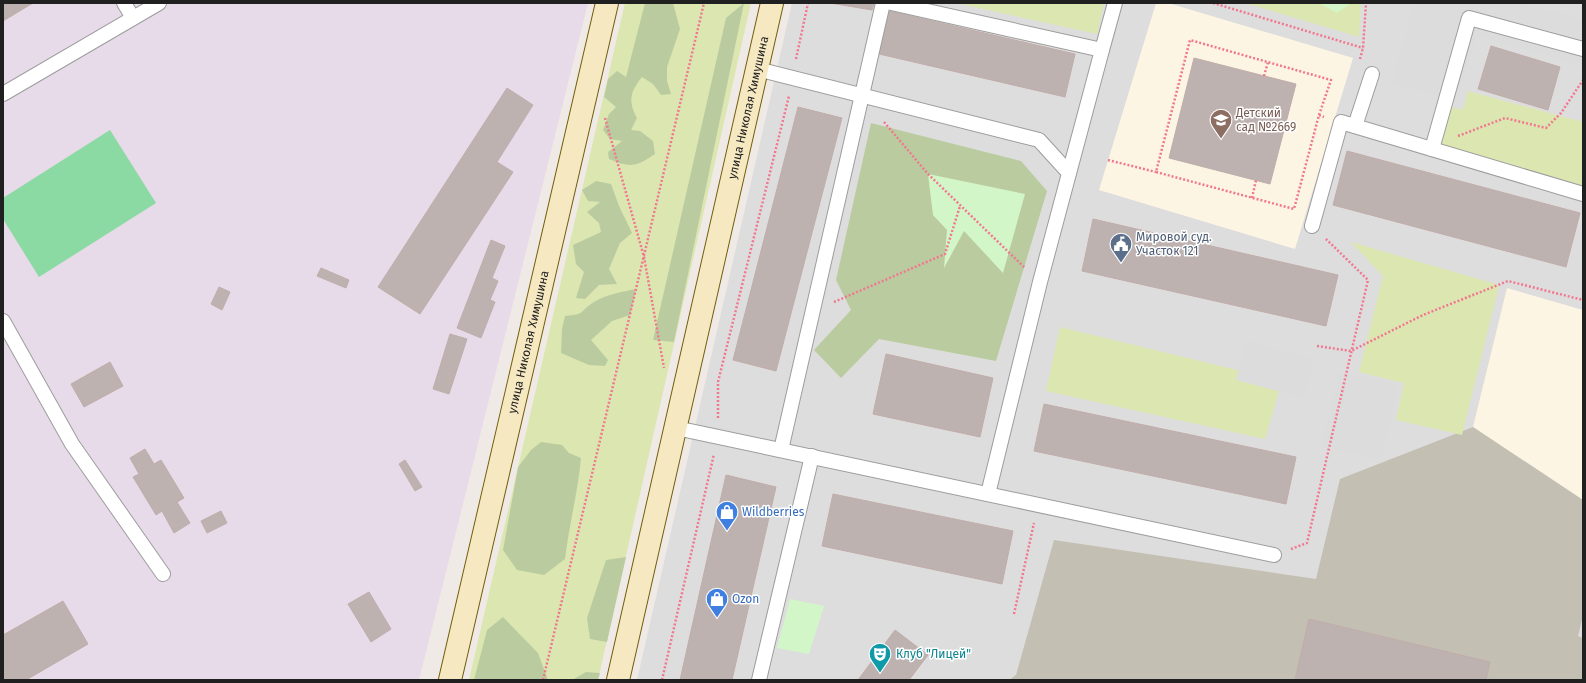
<svg xmlns="http://www.w3.org/2000/svg" width="1586" height="683" viewBox="0 0 1586 683" font-family="'Fira Sans',sans-serif">
<style>
.residential{fill:#dedddd}
.industrial{fill:#e7dae9}
.education{fill:#fdf5e3}
.construction{fill:#c4bfb3}
.grass{fill:#dce6b1}
.forest{fill:#bacc9f}
.park{fill:#d3f6c8}
.pitch{fill:#8bd9a3}
.parking{fill:#dcdcdc}
.building{fill:#bdb2b0;stroke:#c1adaa}
.lines{fill:none;stroke-linecap:round;stroke-linejoin:round}
.lane-casing{stroke:#9d9d9d;stroke-width:16}
.secondary-casing{stroke:#725e0c;stroke-width:24}
.path{stroke:#f17790;stroke-width:2.5;stroke-dasharray:2 2;stroke-linecap:butt}
.lane{stroke:#fff;stroke-width:14}
.secondary{stroke:#f6e8c0;stroke-width:22}
.labels{text-anchor:middle;dominant-baseline:central;stroke-width:3;stroke-linejoin:round;paint-order:stroke}
.street-label{font-size:12px;fill:#202020;stroke:#fff}
.education-label{font-size:12px;fill:#785e54;stroke:#fff;text-anchor:start}
.service-label{font-size:12px;fill:#4e5e75;stroke:#fff;text-anchor:start}
.shop-label{font-size:12px;fill:#366cbe;stroke:#fff;text-anchor:start}
.culture-label{font-size:12px;fill:#0d838f;stroke:#fff;text-anchor:start}
</style>
<rect width="100%" height="100%" fill="#f0eae7"/>
<!-- residential -->
<path class="residential" d="M792,3H1583V680H637Z"/>
<!-- industrial -->
<path class="industrial" d="M3,3H588L419,680H3Z"/>
<!-- education -->
<g class="education">
<path d="M1156,3H1168L1353,58L1295,249L1099,190Z"/>
<path d="M1507,288L1583,310V500L1473,427Z"/>
</g>
<!-- construction -->
<path class="construction" d="M1473,427L1583,500V616L1578,636L1583,638V680H1009L1016,675L1054,540L1316,579L1340,479Z"/>
<!-- grass -->
<g class="grass">
<path d="M625,3H751L598,680H469Z"/>
<path d="M956,3H1104L1097,34Z"/>
<path d="M1245,3H1361L1359,37Z"/>
<path d="M1468,91L1583,122V186L1440,144L1451,107L1463,110Z"/>
<path d="M1351,242L1499,285L1462,435L1396,420L1404,383L1359,372L1383,276Z"/>
<path d="M1060,327L1282,381L1265,439L1046,391Z"/>
</g>
<!-- forest -->
<g class="forest">
<path d="M645,3H673L680,29L667,67V81L671,94L661,95L653,84L642,77C630,92 628,101 637,118L631,130L640,131L653,141L655,154C636,167 630,168 609,159L608,152L622,141L610,139L603,130L609,114L616,107L604,97L608,79L617,71L626,77Z"/>
<path d="M744,3L674,342L653,340L726,18Z"/>
<path d="M871,123L1021,161L1047,191L996,361L879,339L841,378L814,350L851,310L836,280Z"/>
<path d="M596,181L611,184L619,206L632,233L620,243L609,269L617,284L599,285L585,299L576,298L584,272L576,264L573,245L601,232L599,223L587,212L600,202L588,201L582,190Z"/>
<path d="M636,289L630,315L612,321L591,340L608,360L605,366L589,365L561,353L562,329L565,316C587,314 578,312 594,302C607,294 622,292 636,289Z"/>
<path d="M541,442L562,445L569,453L581,458C578,492 569,525 565,559L544,575L517,570L503,550L518,467L531,450Z"/>
<path d="M626,557L607,642L590,639L587,618L606,560Z"/>
<path d="M503,617L538,653L548,680H474L487,630Z"/>
<path d="M586,672L600,673L598,680H572Z"/>
</g>
<!-- park -->
<g class="park">
<path d="M1319,3H1349L1350,4L1337,13Z"/>
<path d="M928,174L1025,194L1003,273L964,231L944,268L947,230L933,215Z"/>
<path d="M790,599L824,606L809,654L777,648Z"/>
</g>
<!-- pitch -->
<path class="pitch" d="M110,130L156,203L39,277L3,219V198Z"/>
<!-- parking -->
<g class="parking">
<path d="M1414,3H1524L1583,20V66L1476,36L1457,102L1392,83Z"/>
<path d="M1246,341L1314,359L1304,398L1236,380Z"/>
<path d="M1339,372L1399,385L1381,460L1322,446Z"/>
</g>
<!-- building -->
<g class="building">
<path d="M3,3H33L3,21Z"/>
<path d="M830,3H874L872,10Z"/>
<path d="M889,11L1075,54L1065,97L879,54Z"/>
<path d="M1491,46L1560,67L1548,110L1478,89Z"/>
<path d="M1194,58L1296,84L1270,184L1169,158Z"/>
<path d="M507,88L533,105L497,162L513,172L420,314L378,287Z"/>
<path d="M798,107L842,118L776,371L733,360Z"/>
<path d="M1347,151L1580,213L1566,267L1333,205Z"/>
<path d="M1093,219L1338,275L1326,326L1082,271Z"/>
<path d="M491,240L505,246L492,278L498,281L490,300L495,302L481,338L457,328Z"/>
<path d="M321,268L349,280L346,288L317,276Z"/>
<path d="M219,287L230,292L222,310L211,304Z"/>
<path d="M450,334L467,339L449,394L433,389Z"/>
<path d="M886,354L993,378L980,437L873,414Z"/>
<path d="M110,362L123,386L84,407L71,384Z"/>
<path d="M1044,404L1296,457L1286,504L1034,451Z"/>
<path d="M145,449L154,464L161,460L184,498L177,502L190,523L174,533L162,511L156,515L133,477L139,474L130,458Z"/>
<path d="M405,460L422,487L415,491L399,464Z"/>
<path d="M726,475L776,487L732,680H680Z"/>
<path d="M833,494L1013,531L1002,584L822,546Z"/>
<path d="M221,511L227,523L207,533L201,521Z"/>
<path d="M369,592L391,629L371,642L348,604Z"/>
<path d="M63,601L88,644L26,680H3V635Z"/>
<path d="M1309,619L1490,662L1486,680H1295Z"/>
<path d="M895,630L928,655L909,680H858Z"/>
</g>
<g class="lines">
<!-- lane casing -->
<g class="lane-casing">
<g id="lane">
<path d="M124,3L133,18"/>
<path d="M891,3L1102,50L1115,3"/>
<path d="M757,69L1039,140L1069,173"/>
<path d="M3,94L159,3"/>
<path d="M1355,126L1372,74"/>
<path d="M1432,149L1469,18L1583,49"/>
<path d="M1312,226L1341,122L1583,194"/>
<path d="M3,321L72,444L163,574"/>
<path d="M676,428L1274,555"/>
<path d="M781,450L883,3"/>
<path d="M988,494L1040,282L1102,50"/>
<path d="M759,680L812,456"/>
</g>
</g>
<!-- secondary casing -->
<g class="secondary-casing">
<g id="secondary">
<path id="s1" d="M450,680L607,3"/>
<path id="s2" d="M618,680L772,3"/>
</g>
</g>
<!-- path -->
<g class="path">
<path d="M1213,3L1363,48"/>
<path d="M796,59L808,3"/>
<path d="M1360,59L1363,48L1366,3"/>
<path d="M1264,76L1268,62"/>
<path d="M1319,115L1331,80L1190,40L1156,172L1294,209L1319,115L1324,117"/>
<path d="M605,118L644,257L664,368"/>
<path d="M884,122L928,174L1025,268"/>
<path d="M1458,136L1505,118L1546,128L1561,113L1583,80"/>
<path d="M1108,160L1156,172"/>
<path d="M1252,198L1256,180"/>
<path d="M834,302L945,254L960,206"/>
<path d="M1317,346L1351,351L1423,315L1508,281L1583,300"/>
<path d="M718,418V382L789,96"/>
<path d="M1291,549L1307,543L1368,280L1326,239"/>
<path d="M1014,614L1034,523"/>
<path d="M543,680L704,3"/>
<path d="M662,680L714,454"/>
</g>
<!-- lane -->
<use href="#lane" class="lane"/>
<!-- secondary -->
<use href="#secondary" class="secondary"/>
</g>
<!-- icons -->
<defs>
<g id="school-pin" transform="scale(1.15)"><path d="M0 17L-7.5 6A9.5 9.5 0 1 1 7.5 6Z" fill="#8d6e63" stroke="#fff"/><path d="M0-5L7-2L0 1L-7-2ZM-4 1L0 2.5L4 1V4Q0 6-4 4Z" fill="#fff"/></g>
<g id="civic-pin" transform="scale(1.15)"><path d="M0 17L-7.5 6A9.5 9.5 0 1 1 7.5 6Z" fill="#5c6f8a" stroke="#fff"/><path d="M-.6-6.5H3V-4.5H.6V-3L4-1V1h2V6H-6V1h2V-1L-.6-3ZM-1.2 2.5V6h2.4V2.5Z" fill="#fff"/></g>
<g id="shop-pin" transform="scale(1.15)"><path d="M0 17L-7.5 6A9.5 9.5 0 1 1 7.5 6Z" fill="#3f7fe0" stroke="#fff"/><path d="M-5-2.5h2.3a2.7 3.5 0 0 1 5.4 0H5L5.5 6h-11ZM-1.5-2.5h3a1.5 2.3 0 0 0-3 0Z" fill="#fff"/></g>
<g id="theatre-pin" transform="scale(1.15)"><path d="M0 17L-7.5 6A9.5 9.5 0 1 1 7.5 6Z" fill="#0f9aa8" stroke="#fff"/><path d="M-5-5.5Q0-4 5-5.5V0Q5 5 0 6Q-5 5-5 0ZM-3.3-2.5H-1v1.5H-3.3ZM1-2.5H3.3v1.5H1ZM-2.8 1Q0 5.5 2.8 1Z" fill="#fff"/></g>
</defs>
<g fill-rule="evenodd">
<use href="#school-pin" x="1221" y="120"/>
<use href="#civic-pin" x="1121" y="244"/>
<use href="#shop-pin" x="727" y="512"/>
<use href="#shop-pin" x="717" y="599"/>
<use href="#theatre-pin" x="880" y="654"/>
</g>
<g class="labels">
<!-- street labels -->
<g class="street-label">
<text stroke="none"><textPath href="#s2" startOffset="587">улица Николая Химушина</textPath></text>
<text stroke="none"><textPath href="#s1" startOffset="347">улица Николая Химушина</textPath></text>
</g>
<!-- education labels -->
<g class="education-label">
<text x="1236" y="113">Детский<tspan x="1236" dy="14">сад №2669</tspan></text>
</g>
<!-- service labels -->
<g class="service-label">
<text x="1136" y="237">Мировой суд.<tspan x="1136" dy="14">Участок 121</tspan></text>
</g>
<!-- shop labels -->
<g class="shop-label">
<text x="742" y="512">Wildberries</text>
<text x="732" y="599">Ozon</text>
</g>
<!-- culture labels -->
<g class="culture-label">
<text x="896" y="654">Клуб "Лицей"</text>
</g>
</g>
<!-- border -->
<rect width="1586" height="683" fill="none" stroke="#202020" stroke-width="8"/>
</svg>
